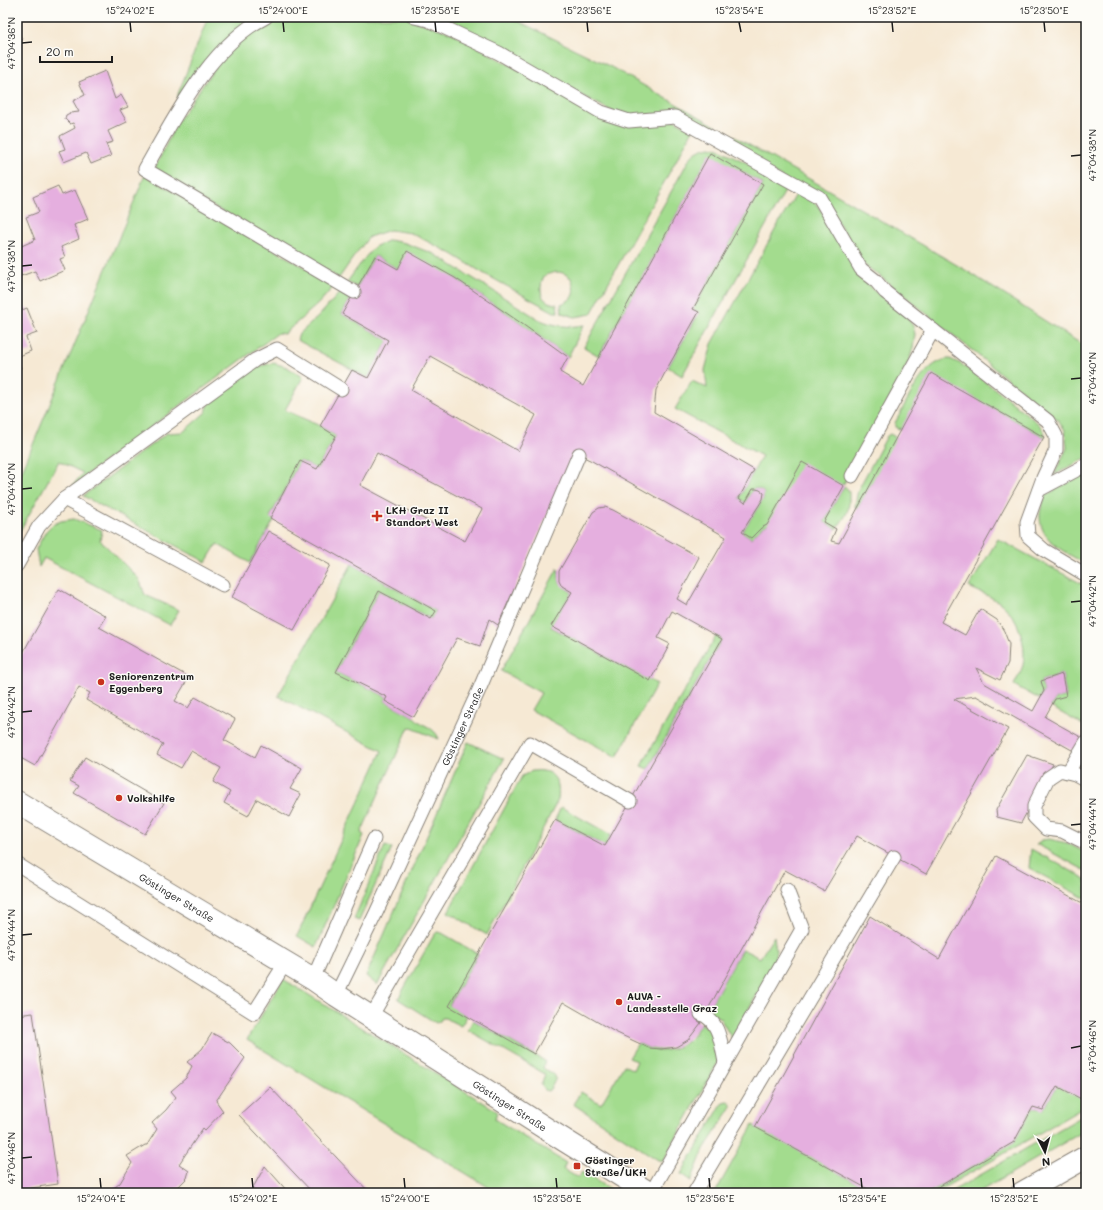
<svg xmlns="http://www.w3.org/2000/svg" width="1103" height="1210" viewBox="0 0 1103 1210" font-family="Mali,sans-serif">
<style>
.green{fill:#a3dc8e;stroke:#607c55}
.building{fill:#e5afdf;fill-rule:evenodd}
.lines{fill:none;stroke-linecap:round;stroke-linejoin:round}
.lane-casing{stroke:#898278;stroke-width:15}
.street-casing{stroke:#898278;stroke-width:24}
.secondary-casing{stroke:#898278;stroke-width:24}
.lane{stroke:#fff;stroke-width:13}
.street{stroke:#fff;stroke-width:22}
.secondary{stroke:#fff;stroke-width:22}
.ticks{fill:none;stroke:#1c1c1c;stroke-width:1.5}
.poi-dot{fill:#c8321e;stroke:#fdfcf7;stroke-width:1.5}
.labels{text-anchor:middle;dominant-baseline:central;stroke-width:3;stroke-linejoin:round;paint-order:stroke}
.poi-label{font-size:10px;font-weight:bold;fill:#1c1c1c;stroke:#fdfcf7;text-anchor:start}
.street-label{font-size:10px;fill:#1c1c1c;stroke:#fdfcf7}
.neatline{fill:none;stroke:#1c1c1c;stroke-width:1.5}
.ticks-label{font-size:10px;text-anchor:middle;fill:#1c1c1c}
</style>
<rect width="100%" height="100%" fill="#fdfcf7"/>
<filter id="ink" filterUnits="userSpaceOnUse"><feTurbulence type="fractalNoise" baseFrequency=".025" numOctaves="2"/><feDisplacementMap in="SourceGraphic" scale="8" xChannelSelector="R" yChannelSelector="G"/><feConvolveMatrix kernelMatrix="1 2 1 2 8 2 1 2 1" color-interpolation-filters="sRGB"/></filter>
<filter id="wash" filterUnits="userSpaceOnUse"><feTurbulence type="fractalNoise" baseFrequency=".012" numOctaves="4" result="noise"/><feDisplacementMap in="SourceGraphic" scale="16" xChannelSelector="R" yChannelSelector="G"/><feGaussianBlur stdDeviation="0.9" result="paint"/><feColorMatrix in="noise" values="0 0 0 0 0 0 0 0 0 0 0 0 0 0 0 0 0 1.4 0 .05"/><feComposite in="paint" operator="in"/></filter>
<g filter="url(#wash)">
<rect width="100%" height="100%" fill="#f6e9d4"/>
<!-- green -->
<g class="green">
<path d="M208,17H260L178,102V94Z"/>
<path d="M277,17H403L407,18L452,33L599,114L674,120L693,130L591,314L575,317L562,313L561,304C576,299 575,291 571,278C561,270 556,271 544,276C538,290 540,303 557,304L558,312H554L483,273L452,254L411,233L390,230L369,237L355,255L339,278L153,172L177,122L215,68L242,39L260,26Z"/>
<path d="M433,17H510L611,67L820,185L967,271L1086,347V458L1054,475L1067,448L1065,430L1058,420L880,276L863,264L828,206L678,114L621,116Z"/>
<path d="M710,147L719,149L789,184L682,376L668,367L699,313L693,309L763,184L710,154L599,356L584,347L690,158C696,151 701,149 710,147Z"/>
<path d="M145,175L335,285L319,303L284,334L278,333L86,475L77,485H73L83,473L59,461L17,536V483Z"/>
<path d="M799,190L818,206L862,276L873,290L906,316L913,326L915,334L913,348L909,361L875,428L843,485L761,528L751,538L742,532L763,499L764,493C761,490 758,488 753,489L745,503L739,498L762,456L675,409L692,381L707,388L705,370L712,344L780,221Z"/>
<path d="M389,240L405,243L434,254L540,320C555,326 568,328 584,325L568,357L518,321L455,278L398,269L375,256L357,287L347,282L364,259L374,247Z"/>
<path d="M343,289L353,295L342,314L388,340L368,378L297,340L299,334L318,317Z"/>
<path d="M950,359L961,364L1003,395L1039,424L1044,431L1045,435L1044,437L931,374L902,428L899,429L895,427V423C906,404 919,370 941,361C943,360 947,359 950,359Z"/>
<path d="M273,363L287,367L303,377L285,410L320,426L336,436L317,469L300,461L270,517L274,520L250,563L217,544L206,562L83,496L167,433L183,432L206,412L210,400L256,367Z"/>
<path d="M890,434L897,438L858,508L855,507L858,490L887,436Z"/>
<path d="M1086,473V564C1065,552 1038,541 1040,513C1041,507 1044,500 1046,495Z"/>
<path d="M844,486C850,490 849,493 849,500C849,514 844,518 836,529L824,522Z"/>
<path d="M74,519L102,530L100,540L139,579L145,595L179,610L170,625L44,558L39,567L36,549L46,531L52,525L61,521Z"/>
<path d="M998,539L1086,586V721L1083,725L1051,707L1055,699L1066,696L1062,674L1041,681L1044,691L1039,699L1014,685C1017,679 1021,672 1023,665C1027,643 1018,616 999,602C990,596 979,592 969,587Z"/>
<path d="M352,564L436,611L431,619L379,591L336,672L387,697L385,701L414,717C422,726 435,727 439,739L409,727L361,833L364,835L316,947L297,936L382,751L278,696Z"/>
<path d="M558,568C559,572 559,574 559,578C560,586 566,588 572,592L551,627L657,684L617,757L531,710L541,693L501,671Z"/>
<path d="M716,636L722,639L648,769L641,766Z"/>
<path d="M468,742L504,759L377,985L366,976Z"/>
<path d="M532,771C535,771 539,770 543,771C557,773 560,787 558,800L487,935L448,912L522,776Z"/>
<path d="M561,807L611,835L605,846L555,820Z"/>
<path d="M1049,839L1067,843L1086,853V871L1036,844L1042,840Z"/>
<path d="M385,846L392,848L359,921L354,919Z"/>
<path d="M1031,849L1086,879V899L1029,868Z"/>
<path d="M437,932L442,933L478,954L449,1005L467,1016L461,1026L445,1018H442L440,1021L436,1023L398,999L434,935Z"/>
<path d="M774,936L776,951L773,966L732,1039L720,1018L707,1011L742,949L760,958Z"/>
<path d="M283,979L497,1111L495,1119L566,1163L563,1169L578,1178L582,1172L616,1193H498L247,1040Z"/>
<path d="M473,1020L545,1061L543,1068C549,1072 559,1074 554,1082C552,1086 551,1089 548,1091L545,1090L541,1085L545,1074L468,1030Z"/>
<path d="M701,1023L711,1030L717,1040L718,1062L663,1161L658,1160L573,1104L581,1092L601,1104L624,1065L633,1070L637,1061L629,1058L638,1043C654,1053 673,1053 688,1041C693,1037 697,1029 701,1023Z"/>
<path d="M1057,1086L1086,1095V1106L995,1159L934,1193H928L1014,1142L1033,1107L1043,1110Z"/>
<path d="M727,1101C731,1102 731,1104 731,1108L704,1149L691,1181L681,1174L723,1102Z"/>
<path d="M1086,1114V1130L977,1193H949Z"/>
<path d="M753,1125L875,1193H715Z"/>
</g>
<g id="blocks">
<!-- building -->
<g class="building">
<path d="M17,35L23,38L17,51Z"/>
<path d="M105,71L115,99L121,95L128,107L120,110L127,122L108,131L113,142L106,144L111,156L91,164L86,153L64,162L59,151L65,149L60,136L75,128L73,123L70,124L65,119L66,115L70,113L79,112L73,101L85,95L79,82Z"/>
<path d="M710,153L763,184L693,309L699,312L668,367L656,390L654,412L754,470L739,498L745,503L753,489H756L760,490L764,493L763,499L742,532L751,538L761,528L767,525L802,462L844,486L824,522L836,529L831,541L839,543L931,373L1044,437L941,622L965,635L980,609L997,620L1004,631L1009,644L1008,663L1000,680L976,668L984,683L1033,711L1044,691L1041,681L1062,674L1066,696L1055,699L1045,717L1086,740V758L976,696L954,699L1008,729L926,874L857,836L824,891L785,870L707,1011L701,1014L697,1020L701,1023L688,1040L676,1047L669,1048L661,1049L649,1048L615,1032L563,1002L534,1054L449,1006L555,820L605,846L722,639L672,611L658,638L670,644L650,681L551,626L572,592L562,586L559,580V571L593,512L599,508L605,507L613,510L699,557L677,599L687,605L726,537L592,461L575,453L498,625L489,619L480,646L457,638L414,717L385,701L387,697L336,672L379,591L431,619L436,611L270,518L300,461L317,469L336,436L320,426L352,370L368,378L388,340L342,314L375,256L398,269L407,251L455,278L518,321L568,357L560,372L583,386ZM430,356L536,415L518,451L411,390ZM377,453L482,509L465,541L360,485Z"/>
<path d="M58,186L62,195L75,190L88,219L74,225L79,239L61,247L65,257L60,259L65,270L40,281L35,271L21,276L17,266V248L35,240L26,217L39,212L33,197Z"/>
<path d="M27,308L37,333L26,337L31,351L17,357V312Z"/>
<path d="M17,359L21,368L17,370Z"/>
<path d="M268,531L330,565L294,630L232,597Z"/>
<path d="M59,589L106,616L99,627L189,677L175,701L188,708L195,697L235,719L224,740L255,757L261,745L302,768L290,789L301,794L289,817L257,799L248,816L224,803L230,792L213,782L221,768L191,751L181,768L157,755L163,744L86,700L90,693L79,687L35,766L17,756V663Z"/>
<path d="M1027,755L1053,764L1021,823L997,817L996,810Z"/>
<path d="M85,757L164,803L145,834L74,793L79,786L70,781Z"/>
<path d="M996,856L1086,905V1095L1083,1100L1057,1086L1043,1110L1033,1107L1014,1142L928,1193H875L755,1127L870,916L939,959Z"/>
<path d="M33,1013L58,1184L17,1190V1015Z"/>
<path d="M212,1033L230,1043L245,1058L216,1101L223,1111L205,1130L203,1128L179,1164L189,1171L187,1178L172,1193H108L120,1183L132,1163L127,1156L145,1145H147L157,1129L152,1123L166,1110L176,1097L171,1091L186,1078L192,1066L187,1062L202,1049Z"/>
<path d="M270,1087L370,1193H313L239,1115Z"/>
<path d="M265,1166L289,1193H250Z"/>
</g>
</g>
</g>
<g filter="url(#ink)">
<use href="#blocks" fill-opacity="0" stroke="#898278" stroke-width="1"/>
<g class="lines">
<!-- lane casing -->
<g class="lane-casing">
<g id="lane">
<path d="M266,17C210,45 175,117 145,169L354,292"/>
<path d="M414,17L428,20L499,53L601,112L629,121L675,117L819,197L861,269L875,280L885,292L1048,421L1056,436V450L1043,478L1027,522L1028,536L1044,550L1086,575"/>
<path d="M852,476L933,330"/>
<path d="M1039,490L1086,465"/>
<path d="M64,499L255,360L277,349L341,389"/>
<path d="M17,565L39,526L64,499L223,585"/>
<path d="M1068,772L1086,742"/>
<path d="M1086,780L1075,774L1060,770L1048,778L1034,806V817L1046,829L1062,831L1086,843"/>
<path d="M17,864L254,1013L286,962"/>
<path d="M313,979L374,839"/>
<path id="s1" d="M336,995L376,913L479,690L579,454"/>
<path d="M701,1014C720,1021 721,1045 725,1062"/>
<path d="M371,1017L530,743L630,801"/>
<path d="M651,1193L802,929L787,890"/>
<path d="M694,1193L894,857"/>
</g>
</g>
<!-- street casing -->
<g class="street-casing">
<g id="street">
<path id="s2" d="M17,802L313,979L336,995L564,1140L649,1193"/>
</g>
</g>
<!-- secondary casing -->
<g class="secondary-casing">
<path id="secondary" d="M1022,1193L1086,1157"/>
</g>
<!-- lane -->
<use href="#lane" class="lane"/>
<!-- street -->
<use href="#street" class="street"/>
<!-- secondary -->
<use href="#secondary" class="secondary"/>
</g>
</g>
<!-- ticks -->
<path class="ticks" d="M130,22L131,32M283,22L284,32M435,22L436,32M587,22L588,32M739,22L741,32M892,22L893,32M1044,22L1045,32M22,43L32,42M1071,156L1081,155M22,266L32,265M1071,379L1081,378M22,489L32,488M1071,602L1081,601M22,712L32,711M1071,825L1081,824M22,935L32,934M1071,1048L1081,1046M22,1158L32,1157M100,1178L101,1188M252,1178L253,1188M404,1178L405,1188M556,1178L557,1188M709,1178L710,1188M861,1178L862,1188M1013,1178L1014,1188"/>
<!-- markers -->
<g class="poi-dot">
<path d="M375 510h4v4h4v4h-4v4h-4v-4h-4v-4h4z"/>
<circle cx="101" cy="682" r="4"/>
<circle cx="119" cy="798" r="4"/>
<circle cx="619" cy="1002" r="4"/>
<rect x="573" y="1162" width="8" height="8" rx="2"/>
</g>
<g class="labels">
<!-- poi labels -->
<g class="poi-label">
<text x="386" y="510">LKH Graz II<tspan x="386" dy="12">Standort West</tspan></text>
<text x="109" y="676">Seniorenzentrum<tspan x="109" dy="12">Eggenberg</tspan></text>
<text x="127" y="798">Volkshilfe</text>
<text x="627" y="996">AUVA -<tspan x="627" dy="12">Landesstelle Graz</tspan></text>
<text x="585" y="1160">Göstinger<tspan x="585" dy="12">Straße/UKH</tspan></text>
</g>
<!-- street labels -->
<g class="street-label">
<text stroke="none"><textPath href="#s1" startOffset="297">Göstinger Straße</textPath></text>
<text stroke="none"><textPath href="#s2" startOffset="186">Göstinger Straße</textPath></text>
<text stroke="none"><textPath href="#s2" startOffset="579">Göstinger Straße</textPath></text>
</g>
</g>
<!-- margin -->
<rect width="1103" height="1210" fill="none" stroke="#fdfcf7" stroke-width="44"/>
<!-- north arrow -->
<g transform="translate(1045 1152) rotate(174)" stroke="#fdfcf7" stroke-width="3" paint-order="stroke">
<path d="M0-3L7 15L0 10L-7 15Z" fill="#1c1c1c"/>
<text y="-6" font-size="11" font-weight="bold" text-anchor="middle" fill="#1c1c1c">N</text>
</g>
<!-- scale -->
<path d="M40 56v6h72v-6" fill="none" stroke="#1c1c1c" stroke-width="2"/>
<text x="46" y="56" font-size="12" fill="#1c1c1c" stroke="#fdfcf7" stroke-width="3" paint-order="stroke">20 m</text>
<rect x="22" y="22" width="1059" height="1166" class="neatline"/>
<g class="ticks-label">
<text x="130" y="14">15°24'02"E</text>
<text x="283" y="14">15°24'00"E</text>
<text x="435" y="14">15°23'58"E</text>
<text x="587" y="14">15°23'56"E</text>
<text x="739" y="14">15°23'54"E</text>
<text x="892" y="14">15°23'52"E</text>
<text x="1044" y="14">15°23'50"E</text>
<text transform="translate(11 43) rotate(-90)" y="4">47°04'36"N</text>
<text transform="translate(1092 155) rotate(-90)" y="4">47°04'38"N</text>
<text transform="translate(11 266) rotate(-90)" y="4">47°04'38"N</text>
<text transform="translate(1092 378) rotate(-90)" y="4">47°04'40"N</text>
<text transform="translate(11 489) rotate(-90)" y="4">47°04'40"N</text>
<text transform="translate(1092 601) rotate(-90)" y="4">47°04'42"N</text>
<text transform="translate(11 712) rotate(-90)" y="4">47°04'42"N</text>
<text transform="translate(1092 824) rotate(-90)" y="4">47°04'44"N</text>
<text transform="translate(11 935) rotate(-90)" y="4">47°04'44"N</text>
<text transform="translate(1092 1046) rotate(-90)" y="4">47°04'46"N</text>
<text transform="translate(11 1158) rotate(-90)" y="4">47°04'46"N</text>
<text x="101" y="1202">15°24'04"E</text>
<text x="253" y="1202">15°24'02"E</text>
<text x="405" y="1202">15°24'00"E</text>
<text x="557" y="1202">15°23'58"E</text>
<text x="710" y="1202">15°23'56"E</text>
<text x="862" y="1202">15°23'54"E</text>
<text x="1014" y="1202">15°23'52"E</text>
</g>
</svg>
